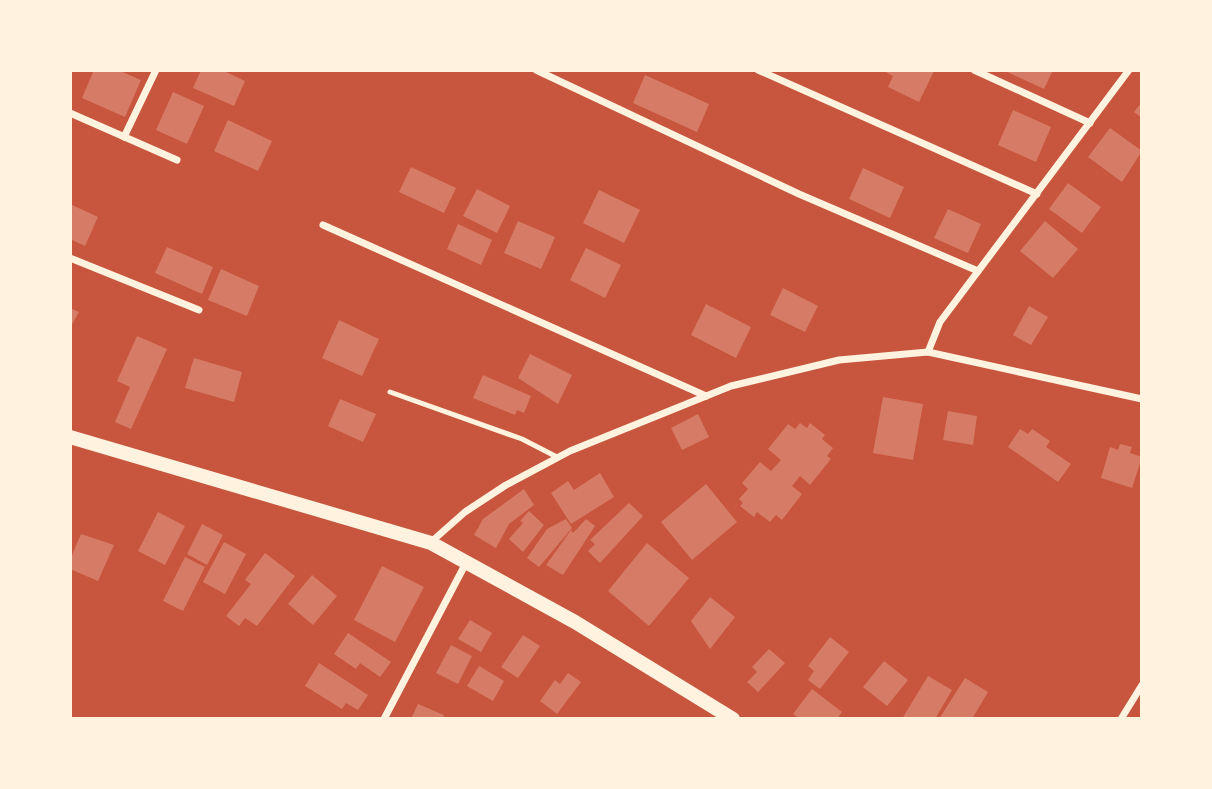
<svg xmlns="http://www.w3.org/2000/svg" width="1212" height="789" viewBox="0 0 1212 789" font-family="Overpass,sans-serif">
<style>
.building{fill:#d67c66}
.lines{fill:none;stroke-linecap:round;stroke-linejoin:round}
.service{stroke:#fff3e0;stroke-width:5}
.minor{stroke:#fff3e0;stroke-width:7}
.secondary{stroke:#fff3e0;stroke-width:14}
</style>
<rect width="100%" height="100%" fill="#c8553d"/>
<!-- building -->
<g class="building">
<path d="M94,70H118L141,80L125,117L82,98Z"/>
<path d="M201,70H222L245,81L234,106L193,88Z"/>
<path d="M882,70H932L934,71L919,102L888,87L893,76Z"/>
<path d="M1003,70H1053L1044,89Z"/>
<path d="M645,75L709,104L697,132L633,103Z"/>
<path d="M173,92L204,106L187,144L156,130Z"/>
<path d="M1142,102V118L1134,112Z"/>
<path d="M1013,110L1051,127L1036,162L998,145Z"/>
<path d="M228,120L272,141L258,171L214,151Z"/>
<path d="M1110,128L1142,151L1122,182L1088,157Z"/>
<path d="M411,167L456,188L444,213L399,192Z"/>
<path d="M863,168L904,187L890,218L849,199Z"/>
<path d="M1068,183L1101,207L1082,233L1049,209Z"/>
<path d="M477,189L510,206L497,233L463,216Z"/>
<path d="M599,190L640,210L624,243L583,223Z"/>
<path d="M70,204L98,217L85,246L70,239Z"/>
<path d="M948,209L981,224L968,253L934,238Z"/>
<path d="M518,221L555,237L541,269L504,253Z"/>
<path d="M1045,221L1078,249L1053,278L1020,251Z"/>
<path d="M458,224L492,240L481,265L447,249Z"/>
<path d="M167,247L213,267L202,294L155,273Z"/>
<path d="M586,248L621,265L605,298L570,280Z"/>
<path d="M221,269L259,286L247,316L208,300Z"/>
<path d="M783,288L818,306L805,332L770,315Z"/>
<path d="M706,304L751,327L736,358L691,335Z"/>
<path d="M1029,306L1048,317L1031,345L1013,335Z"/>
<path d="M70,308L79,312L70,328Z"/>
<path d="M339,320L379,339L362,376L322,358Z"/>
<path d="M137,336L167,349L131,429L115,422L130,387L117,381Z"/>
<path d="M530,354L572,375L558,404L518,378Z"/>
<path d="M194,358L242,372L234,402L185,388Z"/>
<path d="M483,375L531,396L524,413L517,410L515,415L473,398Z"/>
<path d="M883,397L923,404L913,460L873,453Z"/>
<path d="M340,399L376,414L363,442L328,426Z"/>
<path d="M948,411L977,416L973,445L943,440Z"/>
<path d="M698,414L709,437L682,450L671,428Z"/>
<path d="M800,423L807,428L810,423L825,435L822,439L833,448L827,456L831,459L810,485L800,476L792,486L802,494L782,520L776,515L770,522L757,512L754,517L740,506L743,503L739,499L748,489L742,483L760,462L771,471L781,460L768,449L788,424L795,429Z"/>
<path d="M1020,429L1028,434L1032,429L1050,441L1046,447L1071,464L1058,482L1008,447Z"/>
<path d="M1120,444L1132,447L1130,453L1142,457L1132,488L1101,478L1110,447L1118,450Z"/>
<path d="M600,473L614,497L571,524L551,493L568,481L574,490Z"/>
<path d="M706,484L737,522L692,560L661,522Z"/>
<path d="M524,489L534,505L509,524L496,548L474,535L483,519Z"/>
<path d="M629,503L643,516L600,563L588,551L595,544L590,540Z"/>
<path d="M529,511L544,525L523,552L509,539L523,523L520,521Z"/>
<path d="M158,512L185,526L165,565L138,551Z"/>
<path d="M566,519L572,528L539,567L527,558L547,529Z"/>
<path d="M586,519L595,526L563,575L546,565L571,530L573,533Z"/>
<path d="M202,524L223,535L207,565L187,554Z"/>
<path d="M81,534L114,545L98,581L70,569V560Z"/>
<path d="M224,542L246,554L225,594L203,582Z"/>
<path d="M647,543L689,578L649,626L608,591Z"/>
<path d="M265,553L295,576L257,626L245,618L239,626L226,616L251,584L245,580Z"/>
<path d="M185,557L205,567L183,611L163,601Z"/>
<path d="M382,566L424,587L395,642L354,620Z"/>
<path d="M312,575L337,596L313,625L288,604Z"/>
<path d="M710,597L735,617L710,649L691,621Z"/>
<path d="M470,620L492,633L481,652L458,639Z"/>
<path d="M348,633L391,662L380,677L360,663L356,669L334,654Z"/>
<path d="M523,635L540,646L518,678L501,667Z"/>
<path d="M830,637L849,652L820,689L808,680L814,671L808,666Z"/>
<path d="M451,645L472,656L458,684L436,673Z"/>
<path d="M769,649L785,663L758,692L747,682L757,672L752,667Z"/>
<path d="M884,661L908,680L887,706L863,687Z"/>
<path d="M319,663L368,695L358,710L346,703L342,709L305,686Z"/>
<path d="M479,666L504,681L493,701L467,686Z"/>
<path d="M568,673L581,682L557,714L540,701L555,680L560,684Z"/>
<path d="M928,676L952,690L935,719H902Z"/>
<path d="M965,678L988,692L972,719H939Z"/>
<path d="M812,689L842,712L837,719H800L793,714Z"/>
<path d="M418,704L444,715L443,719H411Z"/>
</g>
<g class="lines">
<!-- service -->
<path class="service" d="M390,392L522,439L557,457"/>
<!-- minor -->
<g class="minor">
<path d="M536,70L799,194L978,271"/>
<path d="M758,70L1037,194"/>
<path d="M974,70L1090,123"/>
<path d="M70,113L177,160"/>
<path d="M124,137L156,70"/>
<path d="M323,225L706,396"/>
<path d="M70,258L199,310"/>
<path d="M928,352L940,322L1129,70"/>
<path d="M431,542L465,512L506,485L570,451L731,386L839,360L928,352L1142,399"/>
<path d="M384,719L467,561"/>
<path d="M1121,719L1142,685"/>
</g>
<!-- secondary -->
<path class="secondary" d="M70,437L431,543L575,622L733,719"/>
</g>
<!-- border -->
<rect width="1212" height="789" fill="none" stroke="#fff3e0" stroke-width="144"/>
</svg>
